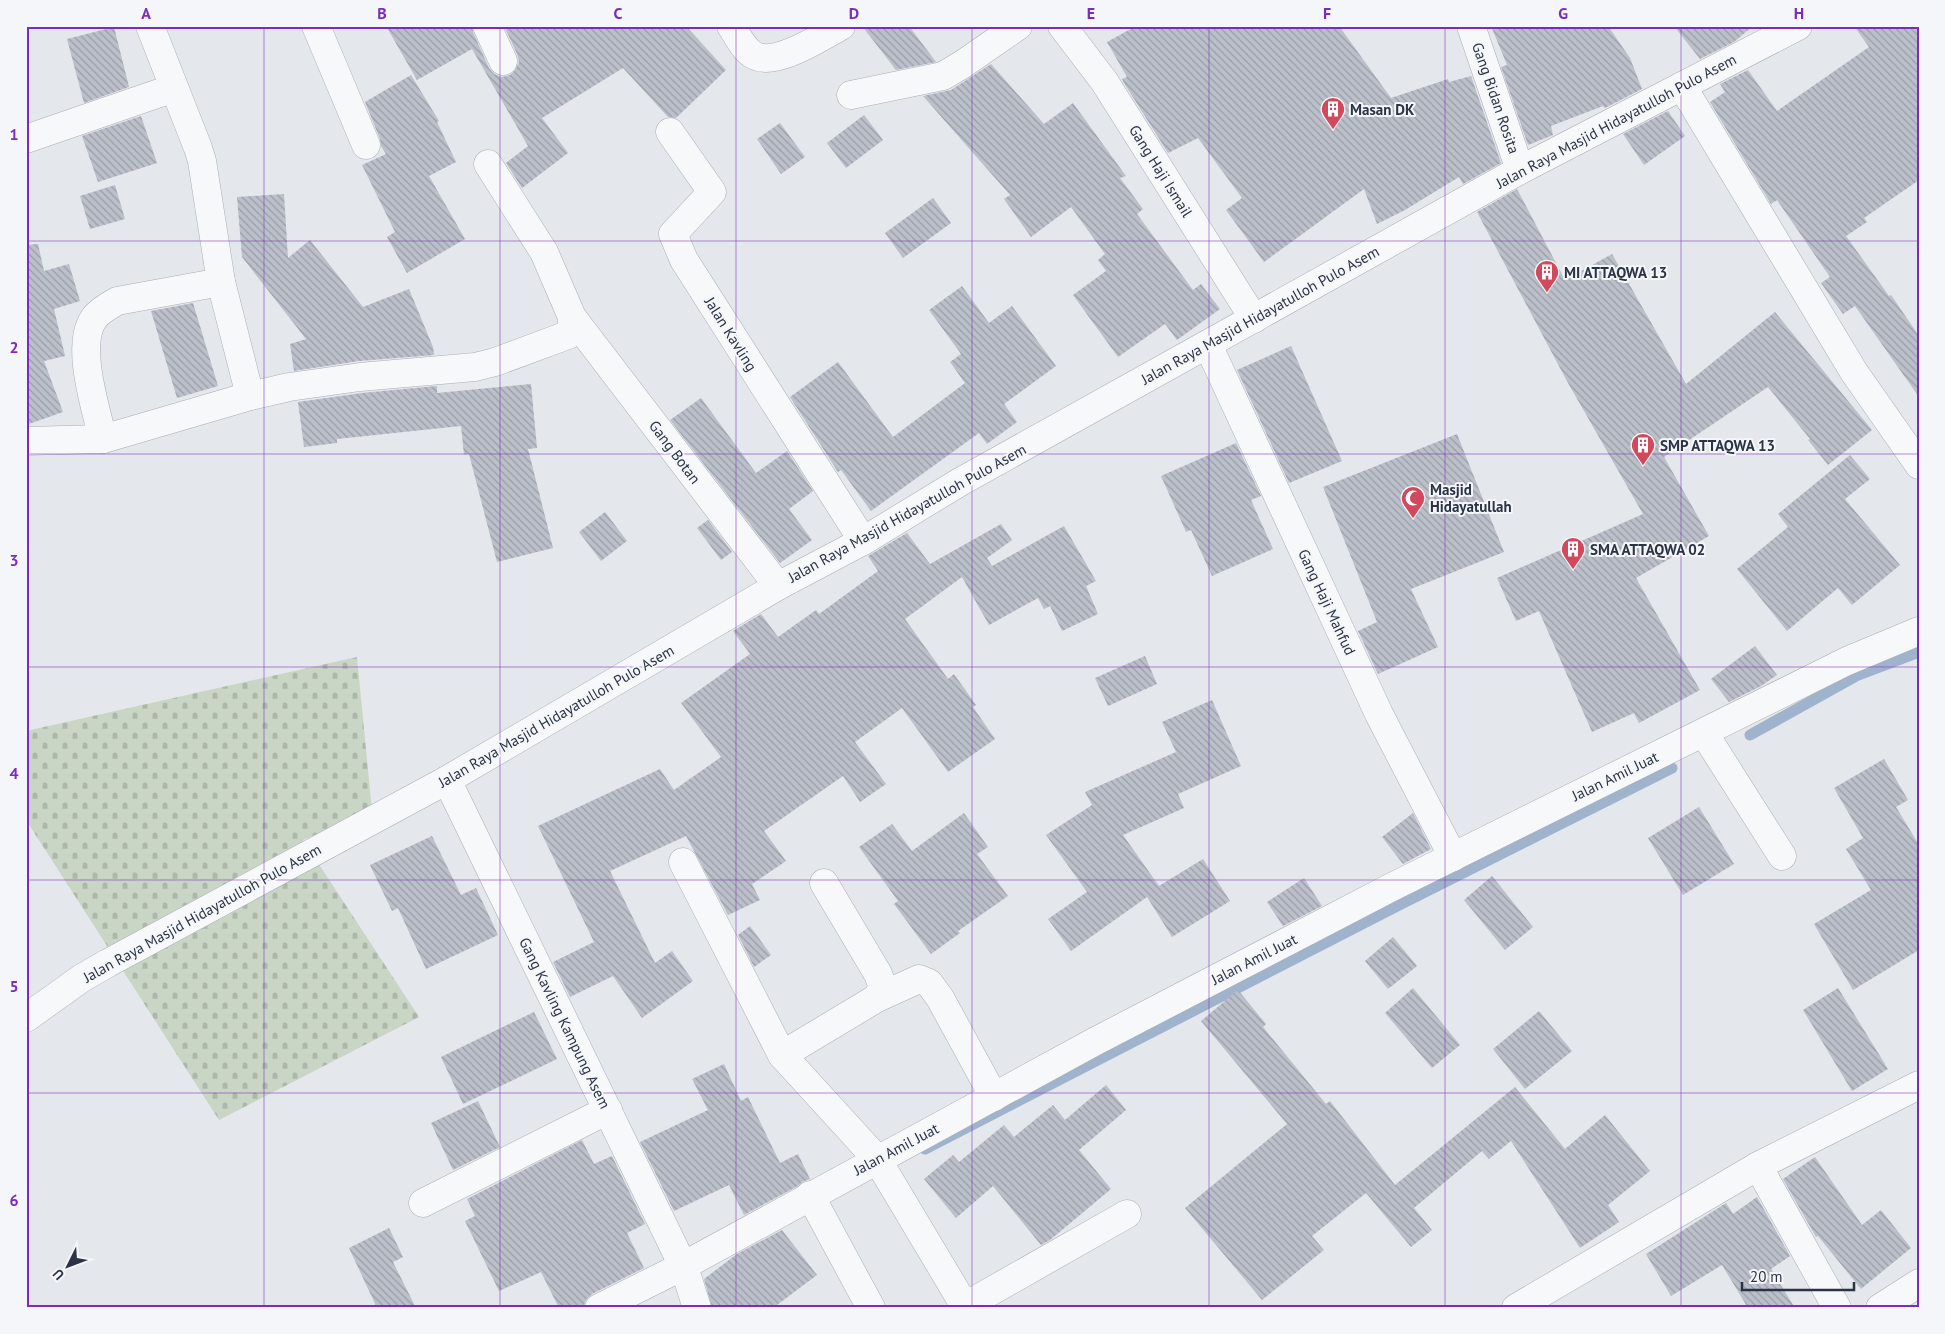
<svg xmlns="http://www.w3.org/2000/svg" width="1945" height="1334" viewBox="0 0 1945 1334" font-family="'PT Sans',sans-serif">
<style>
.cemetery{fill:url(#cemetery-stones)}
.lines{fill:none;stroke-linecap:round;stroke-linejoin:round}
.stream{stroke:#9fb4cc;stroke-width:11}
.building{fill:url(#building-back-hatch)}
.minor-casing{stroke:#a9aeb7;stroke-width:29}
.minor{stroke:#f7f8fa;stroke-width:28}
.grid{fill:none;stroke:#7b2cbf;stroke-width:1;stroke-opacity:0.55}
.labels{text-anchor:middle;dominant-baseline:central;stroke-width:4;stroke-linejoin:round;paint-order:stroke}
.street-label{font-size:15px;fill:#2b3445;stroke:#f4f6f9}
.poi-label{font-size:15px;font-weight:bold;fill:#2b3445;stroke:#f4f6f9;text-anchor:start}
.neatline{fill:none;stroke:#7b2cbf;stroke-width:2}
.grid-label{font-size:16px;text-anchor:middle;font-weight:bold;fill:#7b2cbf}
</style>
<defs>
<pattern id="cemetery-stones" width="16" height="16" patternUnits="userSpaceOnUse" patternTransform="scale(1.25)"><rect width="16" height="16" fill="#c9d6c5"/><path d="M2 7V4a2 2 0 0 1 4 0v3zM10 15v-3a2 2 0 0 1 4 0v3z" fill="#adb8ab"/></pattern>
<pattern id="building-back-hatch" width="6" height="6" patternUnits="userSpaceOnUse" patternTransform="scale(1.25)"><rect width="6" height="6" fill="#bbc0ca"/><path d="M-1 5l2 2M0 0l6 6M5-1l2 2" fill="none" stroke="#989da6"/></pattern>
</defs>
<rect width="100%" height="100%" fill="#e4e7ec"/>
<!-- cemetery -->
<path class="cemetery" d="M357,657L372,811L303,840L419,1017L219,1120L26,820V731Z"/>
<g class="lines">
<!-- stream -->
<g class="stream">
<path d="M1750,735L1858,675L1919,652"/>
<path d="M925,1149L1397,906L1672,768"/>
</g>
</g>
<!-- building -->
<g class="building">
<path d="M386,26H472L473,32L489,68L494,74L502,77L510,75L515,70L519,62L517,54L504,26H686L726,70L676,118L668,117L623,68L542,118L568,153L522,188L506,163L528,146L472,49L417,80Z"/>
<path d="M862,26H909L936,62L896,70Z"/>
<path d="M1136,26H1339L1391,98L1448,79L1449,82L1471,76L1501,163L1463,184L1459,177L1405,210L1377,224L1364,189L1264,262L1226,210L1242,198L1198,138L1168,153L1124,83L1122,79L1127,77L1107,42Z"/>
<path d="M1491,26H1608L1630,58L1642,89L1605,108L1603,106L1551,126L1553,135L1528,145L1501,67L1507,65Z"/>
<path d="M1674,26H1753L1734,42L1700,59Z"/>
<path d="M1854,26H1919V180L1864,218L1867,222L1846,236L1889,296L1891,295L1919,336V397L1855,306L1843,314L1821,283L1830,277L1777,200L1771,204L1710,102L1725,92L1720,84L1748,70L1777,111L1869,47Z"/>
<path d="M114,27L129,87L84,103L67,39Z"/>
<path d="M991,64L1044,124L1073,103L1126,176L1120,178L1143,209L1137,214L1193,290L1201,284L1220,309L1177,340L1165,324L1118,357L1073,295L1106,271L1098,260L1105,254L1071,207L1031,237L1004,199L1010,195L923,96L951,90Z"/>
<path d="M411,75L439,121L437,122L456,162L429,176L465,239L407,273L387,237L395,232L362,165L386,154L381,146L380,139L365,102Z"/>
<path d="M1668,111L1685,136L1644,165L1623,134Z"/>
<path d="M864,115L883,140L846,168L827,143Z"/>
<path d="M141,116L157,163L98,182L82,136Z"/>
<path d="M780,123L805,157L781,174L757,139Z"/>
<path d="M115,185L125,219L90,229L80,196Z"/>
<path d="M1517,189L1565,280L1612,254L1686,384L1775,312L1872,430L1828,465L1808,440L1810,439L1768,387L1664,457L1709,536L1636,578L1700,690L1639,723L1634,713L1592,732L1539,611L1516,621L1497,578L1643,514L1568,383L1477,212Z"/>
<path d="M284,194L288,258L310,240L363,307L409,289L433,347L434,355L359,361L294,371L290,344L306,339L242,257L237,197Z"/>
<path d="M933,198L951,223L903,258L885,233Z"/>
<path d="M38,244L44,271L69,264L80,301L54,309L65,356L44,361L63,412L26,425V245Z"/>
<path d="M962,286L989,323L1012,306L1056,366L1004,404L1017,422L987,444L979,433L871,511L841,470L838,472L790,397L838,362L893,437L965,383L950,362L961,354L929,310Z"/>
<path d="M193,303L218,386L177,398L151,311Z"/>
<path d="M1291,346L1342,461L1289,483L1237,370Z"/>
<path d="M531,384L537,448L528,449L553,548L497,562L469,454L464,455L461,426L337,439V443L304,447L298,402L362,393L437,386V393Z"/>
<path d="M701,398L756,473L787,451L813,491L789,509L812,540L780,563L670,420Z"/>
<path d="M1457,434L1504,552L1411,589L1438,647L1378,674L1358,631L1377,622L1323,487Z"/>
<path d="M1236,443L1261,496L1251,500L1273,549L1212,576L1191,530L1186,532L1161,476Z"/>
<path d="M1850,455L1870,479L1845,499L1900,565L1852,605L1838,588L1787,631L1737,569L1788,527L1778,514Z"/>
<path d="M605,512L627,541L601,561L579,532Z"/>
<path d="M708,520L732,552L721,560L697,528Z"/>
<path d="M1001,524L1012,540L987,558L992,566L1064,526L1096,581L1086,586L1098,614L1062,631L1050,606L1044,609L1038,598L989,625L962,577L905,619L948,679L954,674L976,705L973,707L995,739L948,772L902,708L855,742L886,784L860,802L843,776L764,831L786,861L752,884L760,900L728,915L686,836L610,871L655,963L672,951L693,981L642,1018L613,976L570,997L553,962L594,942L538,826L660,769L674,790L721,757L681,703L750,654L733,631L761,614L778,637L816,610L819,614L878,571L868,556L907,533L930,564Z"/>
<path d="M1755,646L1777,675L1761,686L1729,702L1711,679Z"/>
<path d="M1145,656L1157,684L1108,706L1095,678Z"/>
<path d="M1212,700L1241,766L1178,794L1184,808L1123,835L1159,886L1203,859L1230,901L1172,937L1147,897L1071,951L1048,919L1087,892L1046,835L1092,805L1085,792L1176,752L1162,722Z"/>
<path d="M1884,759L1908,800L1896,807L1919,845V950L1853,990L1814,924L1871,890L1846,849L1863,838L1834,788Z"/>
<path d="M1699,807L1734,864L1683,895L1648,838Z"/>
<path d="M964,813L988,847L977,854L1008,896L958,931L960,933L931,954L894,904L898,901L859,847L892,824L912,851Z"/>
<path d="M1413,813L1431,849L1403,864L1382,837Z"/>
<path d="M432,836L461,895L476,888L498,935L426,969L398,908L392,911L370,865Z"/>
<path d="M1492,876L1533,927L1505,950L1464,900Z"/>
<path d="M1304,878L1322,906L1283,926L1267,902Z"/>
<path d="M750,926L771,955L754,967L738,935Z"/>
<path d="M1393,937L1417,966L1388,989L1365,961Z"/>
<path d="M1413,988L1460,1045L1432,1068L1385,1013Z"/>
<path d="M1838,988L1888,1069L1852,1091L1803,1010Z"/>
<path d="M1238,990L1266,1024L1263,1027L1326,1104L1330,1101L1395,1185L1515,1087L1565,1149L1605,1115L1650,1171L1608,1205L1619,1222L1580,1248L1511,1141L1489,1159L1482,1151L1414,1208L1432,1230L1411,1247L1366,1193L1312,1236L1324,1250L1262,1300L1185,1208L1287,1124L1201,1021Z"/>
<path d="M1539,1011L1572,1051L1525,1089L1493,1049Z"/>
<path d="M534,1012L557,1059L463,1104L441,1057Z"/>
<path d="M724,1064L741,1101L748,1097L780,1163L798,1154L810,1179L802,1182L798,1186L744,1215L729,1185L674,1211L640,1142L708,1110L692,1079Z"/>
<path d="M1106,1085L1126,1110L1079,1150L1111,1189L1050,1240L1041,1245L993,1186L956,1218L924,1179L953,1155L959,1162L1004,1125L1014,1137L1053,1105L1065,1120Z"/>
<path d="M478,1101L500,1147L453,1170L431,1123Z"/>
<path d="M582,1140L594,1164L612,1156L645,1224L627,1233L644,1268L592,1294L586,1300L583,1308H559L541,1272L499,1291L465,1221L475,1216L467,1199Z"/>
<path d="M1815,1157L1862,1225L1881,1210L1911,1248L1861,1289L1818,1236L1816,1237L1783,1179Z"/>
<path d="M1757,1197L1790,1256L1771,1269L1795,1308H1748L1722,1265L1671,1296L1646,1254L1726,1203L1733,1214Z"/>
<path d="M389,1228L403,1257L393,1262L416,1308H377L349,1248Z"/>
<path d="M782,1230L817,1275L773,1308H712L704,1279L737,1254Z"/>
</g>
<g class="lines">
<!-- minor casing -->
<g class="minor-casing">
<g id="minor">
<path d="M150,26L198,148L202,161L221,282L250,396"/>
<path d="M316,26L366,145"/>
<path d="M487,26L503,61"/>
<path d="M731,26C737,35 743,48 752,54C773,69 821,37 841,26"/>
<path d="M1062,26L1104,81L1254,319"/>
<path d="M1471,26L1520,170"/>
<path d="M1682,86L1854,372L1919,465"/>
<path d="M851,95L943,76L963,64L1018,26"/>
<path d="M670,132L712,192L673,234L684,260L863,541"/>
<path d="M26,139L174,88"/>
<path d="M572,317L778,586"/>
<path d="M1208,345L1379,714L1453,857"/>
<path d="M103,439C96,409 74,343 95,317C101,310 109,306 117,301L221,282"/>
<path d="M26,441L103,439L250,396L289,387L360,377L475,367L495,362L568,335L572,328V317L544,252L488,164"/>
<path d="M1704,733L1782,856"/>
<path d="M447,780L685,1270L697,1308"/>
<path d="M683,862L782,1055L877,1159L966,1308"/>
<path d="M877,998L919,979L929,983L940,998L994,1097"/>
<path d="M26,1018L82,978L108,963L447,780L778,586L863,541L960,482L1520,170L1798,26"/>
<path d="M782,1055L877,998L883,987L878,974L824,883"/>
<path d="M1758,1166L1837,1308"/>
<path d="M810,1195L871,1308"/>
<path d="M423,1203L608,1110"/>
<path d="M965,1306L1127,1214"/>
<path d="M599,1308L683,1266L1094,1042L1392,887L1847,661L1919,631"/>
<path d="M1516,1308L1758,1166L1919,1085"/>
<path d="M1880,1308L1919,1283"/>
</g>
</g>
<!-- minor -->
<use href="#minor" class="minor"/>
</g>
<!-- grid -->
<path class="grid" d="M264,26V1308M500,26V1308M736,26V1308M972,26V1308M1209,26V1308M1445,26V1308M1681,26V1308M26,241H1919M26,454H1919M26,667H1919M26,880H1919M26,1093H1919"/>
<!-- icons -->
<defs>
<g id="building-pin" transform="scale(1.25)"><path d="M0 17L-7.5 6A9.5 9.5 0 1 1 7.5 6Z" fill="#d1495b" stroke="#f4f6f9"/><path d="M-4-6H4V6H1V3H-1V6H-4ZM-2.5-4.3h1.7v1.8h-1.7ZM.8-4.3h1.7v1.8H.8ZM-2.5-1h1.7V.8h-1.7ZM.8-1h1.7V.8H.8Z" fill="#fff"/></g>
<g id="mosque-pin" transform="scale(1.25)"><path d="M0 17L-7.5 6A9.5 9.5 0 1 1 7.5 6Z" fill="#d1495b" stroke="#f4f6f9"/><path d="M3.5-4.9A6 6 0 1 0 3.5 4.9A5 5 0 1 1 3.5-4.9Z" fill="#fff"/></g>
</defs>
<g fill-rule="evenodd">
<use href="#building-pin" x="1333" y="109"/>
<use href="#building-pin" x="1547" y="272"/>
<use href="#building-pin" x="1643" y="445"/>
<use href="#mosque-pin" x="1413" y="498"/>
<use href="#building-pin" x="1573" y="549"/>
</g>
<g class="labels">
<!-- street labels -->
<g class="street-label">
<text transform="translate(1496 98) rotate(71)">Gang Bidan Rosita</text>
<text transform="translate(1616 121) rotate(-28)">Jalan Raya Masjid Hidayatulloh Pulo Asem</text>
<text transform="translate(1161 171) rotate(58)">Gang Haji Ismail</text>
<text transform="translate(1260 315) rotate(-29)">Jalan Raya Masjid Hidayatulloh Pulo Asem</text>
<text transform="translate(731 334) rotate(58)">Jalan Kavling</text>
<text transform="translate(675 452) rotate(53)">Gang Botan</text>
<text transform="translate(907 513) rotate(-29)">Jalan Raya Masjid Hidayatulloh Pulo Asem</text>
<text transform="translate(1327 602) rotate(65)">Gang Haji Mahfud</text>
<text transform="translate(556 716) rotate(-30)">Jalan Raya Masjid Hidayatulloh Pulo Asem</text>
<text transform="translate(1615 776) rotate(-26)">Jalan Amil Juat</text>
<text transform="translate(202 913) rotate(-29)">Jalan Raya Masjid Hidayatulloh Pulo Asem</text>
<text transform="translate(1254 959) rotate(-27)">Jalan Amil Juat</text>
<text transform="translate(565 1023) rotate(64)">Gang Kavling Kampung Asem</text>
<text transform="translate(896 1149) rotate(-28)">Jalan Amil Juat</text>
</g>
<!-- poi labels -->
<g class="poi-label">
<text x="1350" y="109">Masan DK</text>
<text x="1564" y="272">MI ATTAQWA 13</text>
<text x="1660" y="445">SMP ATTAQWA 13</text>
<text x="1430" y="489">Masjid<tspan x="1430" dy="17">Hidayatullah</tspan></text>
<text x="1590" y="549">SMA ATTAQWA 02</text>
</g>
</g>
<!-- border -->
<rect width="1945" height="1334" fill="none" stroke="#f4f6f9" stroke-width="55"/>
<!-- north arrow -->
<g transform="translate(68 1266) rotate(228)" stroke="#f4f6f9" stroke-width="4" paint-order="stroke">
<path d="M0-4L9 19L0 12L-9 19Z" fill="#2b3445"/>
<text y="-8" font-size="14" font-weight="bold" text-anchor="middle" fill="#2b3445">U</text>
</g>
<!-- scale -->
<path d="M1742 1282v8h112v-8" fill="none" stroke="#2b3445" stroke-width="2.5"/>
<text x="1750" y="1282" font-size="15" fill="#2b3445" stroke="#f4f6f9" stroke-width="4" paint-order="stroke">20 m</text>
<rect x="28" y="28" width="1890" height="1278" class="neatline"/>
<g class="grid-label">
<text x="146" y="19">A</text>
<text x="382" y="19">B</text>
<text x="618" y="19">C</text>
<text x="854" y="19">D</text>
<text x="1091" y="19">E</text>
<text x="1327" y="19">F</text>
<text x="1563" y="19">G</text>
<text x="1799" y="19">H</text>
<text x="14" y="140">1</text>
<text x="14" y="353">2</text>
<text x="14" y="566">3</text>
<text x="14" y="779">4</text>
<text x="14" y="992">5</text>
<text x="14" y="1206">6</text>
</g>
</svg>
